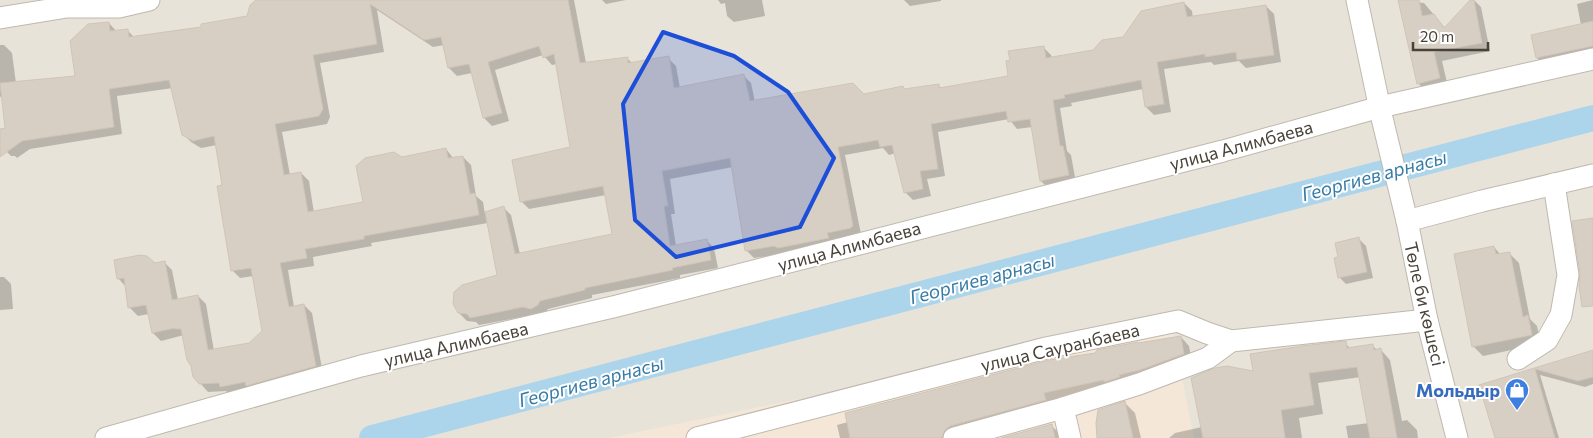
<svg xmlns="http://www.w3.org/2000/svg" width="1593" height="438" viewBox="0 0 1593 438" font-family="Commissioner,sans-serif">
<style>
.residential{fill:#e8e3d9}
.commercial{fill:#f4e7d8}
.shadow{fill:#0003;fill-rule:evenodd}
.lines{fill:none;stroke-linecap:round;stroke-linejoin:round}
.canal{stroke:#acd5ec;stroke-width:26}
.building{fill:#d8cfc4;stroke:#d0c4b5}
.street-casing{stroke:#bfb8ae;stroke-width:23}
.street{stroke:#fff;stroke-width:21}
.marked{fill:#1d4ed8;fill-opacity:0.2;stroke:#1d4ed8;stroke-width:4;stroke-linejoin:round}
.labels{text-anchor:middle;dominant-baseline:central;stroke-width:4;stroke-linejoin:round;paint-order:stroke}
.street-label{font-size:18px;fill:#484239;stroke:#fff}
.shop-label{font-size:18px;font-weight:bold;fill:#366cbe;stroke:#fff;text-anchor:end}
.water-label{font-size:19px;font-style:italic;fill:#377ba5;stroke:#fff}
</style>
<rect width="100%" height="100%" fill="#f4f1eb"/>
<!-- residential -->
<rect class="residential" x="0" y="0" width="1593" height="438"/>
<!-- commercial -->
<path class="commercial" d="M1171,322L1194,438H609Z"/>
<!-- shadow -->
<g class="shadow">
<path d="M262,0H574L586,63L627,58L633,64L668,58L676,66L680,88L743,75L751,83L755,102L863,95L938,85L942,89L1010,77L1043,47L1051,55L1052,59L1094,51L1124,38L1184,3L1192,11L1193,18L1266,6L1274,14L1281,62L1246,68L1239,61L1214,65L1211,62L1164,69L1171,112L1154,115L1146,107L1143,89L1071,103L1072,106L1060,108L1067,151L1071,155L1076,183L1049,189L1041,181L1032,127L1017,129L1009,119L938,132L945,176L927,179L931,196L913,200L905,192L896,153L889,155L883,148L845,155L861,234L783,254L754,258L746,250L733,167L670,179L675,214H671L676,246L706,240L714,248L718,268L680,275V278L592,295V298L548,309L545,313L540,316L532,315L479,325L476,322L467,321L459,313L499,276L488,223L371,243L372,246L313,257L314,266L288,270L294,307L304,305L312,313L323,374L229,394L226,391L208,392L200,383L184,335L161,341L153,333L149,314L138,316L130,308L126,287L118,278L154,264L164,262L172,270L178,300L198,296L206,304L214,351L250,344L264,332L254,276L240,278L232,270L223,186L217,145L201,148L191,142L183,134L173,88L117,96L122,134L30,149L17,158L15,156H11L3,148L0,134V131L7,129L2,96L0,97V45H4L12,53L16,83L76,77L109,23L117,32L128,31L135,38L203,28L248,17ZM377,10L433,47L444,45L449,68L457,76L472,73L484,118L492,126L509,121L495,70L543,55L552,65L557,64L572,148L521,201L529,209L606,195L614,234L520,254L511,215L503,207L485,214L483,202L476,196L471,165L463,157L454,159L446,149L402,159L365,203L314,213L309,181L301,173L290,175L282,132L327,124L330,117L320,63L384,52Z"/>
<path d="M602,0H626L606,4Z"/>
<path d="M718,0H762L765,16L734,22L727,16L725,3L721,4Z"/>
<path d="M904,0H941V1L910,6Z"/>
<path d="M1472,0H1474L1481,7L1490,51L1442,61L1448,87L1427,92L1418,83L1399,1L1424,3L1445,28Z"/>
<path d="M1593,0V53L1543,64L1537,58L1581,25L1577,4Z"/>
<path d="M1359,239L1366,246L1373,278L1346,284L1339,277L1340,258Z"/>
<path d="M1494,247L1501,255L1509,253L1519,263L1530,319L1537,326L1541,344L1483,356L1473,346Z"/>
<path d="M0,277H4L11,284L13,309L0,310Z"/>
<path d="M1181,337L1189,346L1192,362L953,438H840L837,425L1095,354Z"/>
<path d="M1345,343L1351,349L1372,345L1377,350L1380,349L1390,360L1402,421L1407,420L1417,430L1418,438H1348L1346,426L1369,423L1361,377L1318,383L1323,414L1299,418L1302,438H1169L1175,433L1202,427L1254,373Z"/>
<path d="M1593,351V384L1585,387L1540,375L1559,438H1496L1481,386Z"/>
<path d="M1125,403L1135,413L1141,438H1099Z"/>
<path d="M1051,425L1060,434L1061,438H1006Z"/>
</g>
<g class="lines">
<!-- canal -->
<path class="canal" d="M372,438L1593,118"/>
</g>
<!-- building -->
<g class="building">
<path d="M256,0H568L580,63L628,57V63L669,56L674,88L744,74L750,101L853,83L864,94L903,86L904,89L939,84V88L1008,76L1006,61L1010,60L1008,51L1044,46L1046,58L1093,50L1102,40L1123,37L1141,11L1184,2L1187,17L1266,5L1274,55L1237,60L1236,52L1205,57V54L1157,62L1164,104L1145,107L1141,80L1064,95L1065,98L1053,100L1060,146H1063L1069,175L1040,181L1030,119L1008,122L1006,111L931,124L938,169L920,171L923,189L904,193L892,145L880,147L878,140L838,147L853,226L851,227V228L827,233L829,238L778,248L774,246L745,251L730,158L662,171L668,206H664L670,246L707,239L711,260L672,268L673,270L585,288V290L540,301L538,305L531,309L523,307L470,318L467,314L458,313L453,304L454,292L462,285L497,275L485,212L504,206L515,254L612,234L603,186L520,202L512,160L570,147L554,54L543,58L539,46L488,62L502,113L483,118L469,64L448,68L441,37L424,40L370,4L377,44L313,55L323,109L319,116L275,124L284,175L301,172L308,212L363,202L356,166L365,158L394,152L402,157L446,148L448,158L463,156L470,194L475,193L479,215L364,236V239L305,249L307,258L280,263L289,307L304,304L316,366L246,386L245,382L220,387L219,383L199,384L193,377L191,366L187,360L181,329H175V328L152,333L146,305L128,308L124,278L117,279L114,260L140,255L147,256L155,263L165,261L172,300L198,295L208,350L249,343L262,331L251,268L231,271L217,186L222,185L214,136L193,141L182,135L169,80L109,89L114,127L22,141L0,157V129L5,128L0,83L75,76L70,41L88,24L109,22L110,31L128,29L129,37L201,27V24L247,16L250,5Z"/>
<path d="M1398,0H1419L1422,16L1434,14L1444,28L1470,0H1474L1482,43L1434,52L1440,78L1417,84Z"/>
<path d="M1593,21V46L1536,58L1531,35Z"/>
<path d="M1593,218V306L1582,307L1579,286L1580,273L1572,221Z"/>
<path d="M1359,237L1367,272L1338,278L1334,258L1338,257L1335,243Z"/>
<path d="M1494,246L1496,254L1510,252L1523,317L1528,315L1532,335L1472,347L1454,254Z"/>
<path d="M1181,336L1184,354L1140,370L1119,375L1120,377L1104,382V380L1044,393L1046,400L950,426L945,430L942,438H850L845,413L1049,360L1095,353L1097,350L1138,342V343Z"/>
<path d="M1346,341L1347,348L1373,344L1374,350L1381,348L1397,438H1370L1357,367L1309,373L1314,405L1281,410L1285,438H1203L1191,378L1215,368L1227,366L1253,371L1250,354L1302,346Z"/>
<path d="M1593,350V377L1578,381L1535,369L1555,438H1495L1479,385Z"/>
<path d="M1125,401L1133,438H1097L1096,423L1098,410Z"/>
<path d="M1052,424L1055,438H1001Z"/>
</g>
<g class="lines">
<!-- street casing -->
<g class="street-casing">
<g id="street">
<path d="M1357,0L1381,114L1407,221L1427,320L1457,438"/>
<path d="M0,18L67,7H119L149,0"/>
<path d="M1407,221L1482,201L1593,175"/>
<path d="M1518,359L1547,340L1561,315L1568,275L1554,184"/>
<path d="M1063,408L1070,438"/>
<path d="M106,438L361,366L617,306L1223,151L1380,107L1593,59"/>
<path d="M697,438L1046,348L1178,321L1207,333L1231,341L1427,320"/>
<path d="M954,438L1063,408L1139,384L1208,358L1231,341"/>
</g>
</g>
<!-- street -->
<use href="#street" class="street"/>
</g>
<!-- marked area -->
<path class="marked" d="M663,32L734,56L788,92L834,158L800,227L676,257L635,220L623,104Z"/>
<!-- icons -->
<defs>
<g id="shop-pin" transform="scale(1.25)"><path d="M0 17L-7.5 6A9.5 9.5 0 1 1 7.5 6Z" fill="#3f7fe0" stroke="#fff"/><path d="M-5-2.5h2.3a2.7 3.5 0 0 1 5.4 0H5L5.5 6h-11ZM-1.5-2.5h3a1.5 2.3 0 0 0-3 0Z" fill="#fff"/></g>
</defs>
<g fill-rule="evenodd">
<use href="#shop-pin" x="1517" y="390"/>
</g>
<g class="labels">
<!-- street labels -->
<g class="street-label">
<text transform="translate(1241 145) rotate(-15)">улица Алимбаева</text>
<text transform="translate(849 246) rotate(-15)">улица Алимбаева</text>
<text transform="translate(1425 304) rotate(77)">Төле би көшесі</text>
<text transform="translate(456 344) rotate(-13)">улица Алимбаева</text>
<text transform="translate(1060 347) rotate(-13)">улица Сауранбаева</text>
</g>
<!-- shop labels -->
<g class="shop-label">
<text x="1500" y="390">Мольдыр</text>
</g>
<!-- water labels -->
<g class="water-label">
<text transform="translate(1374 175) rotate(-15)">Георгиев арнасы</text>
<text transform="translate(982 278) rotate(-15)">Георгиев арнасы</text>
<text transform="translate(591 381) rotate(-15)">Георгиев арнасы</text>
</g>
</g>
<!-- scale -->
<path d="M1413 42v8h75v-8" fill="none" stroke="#484239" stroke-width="2.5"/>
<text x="1420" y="42" font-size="15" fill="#484239" stroke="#ffffff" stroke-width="4" paint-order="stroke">20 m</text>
</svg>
